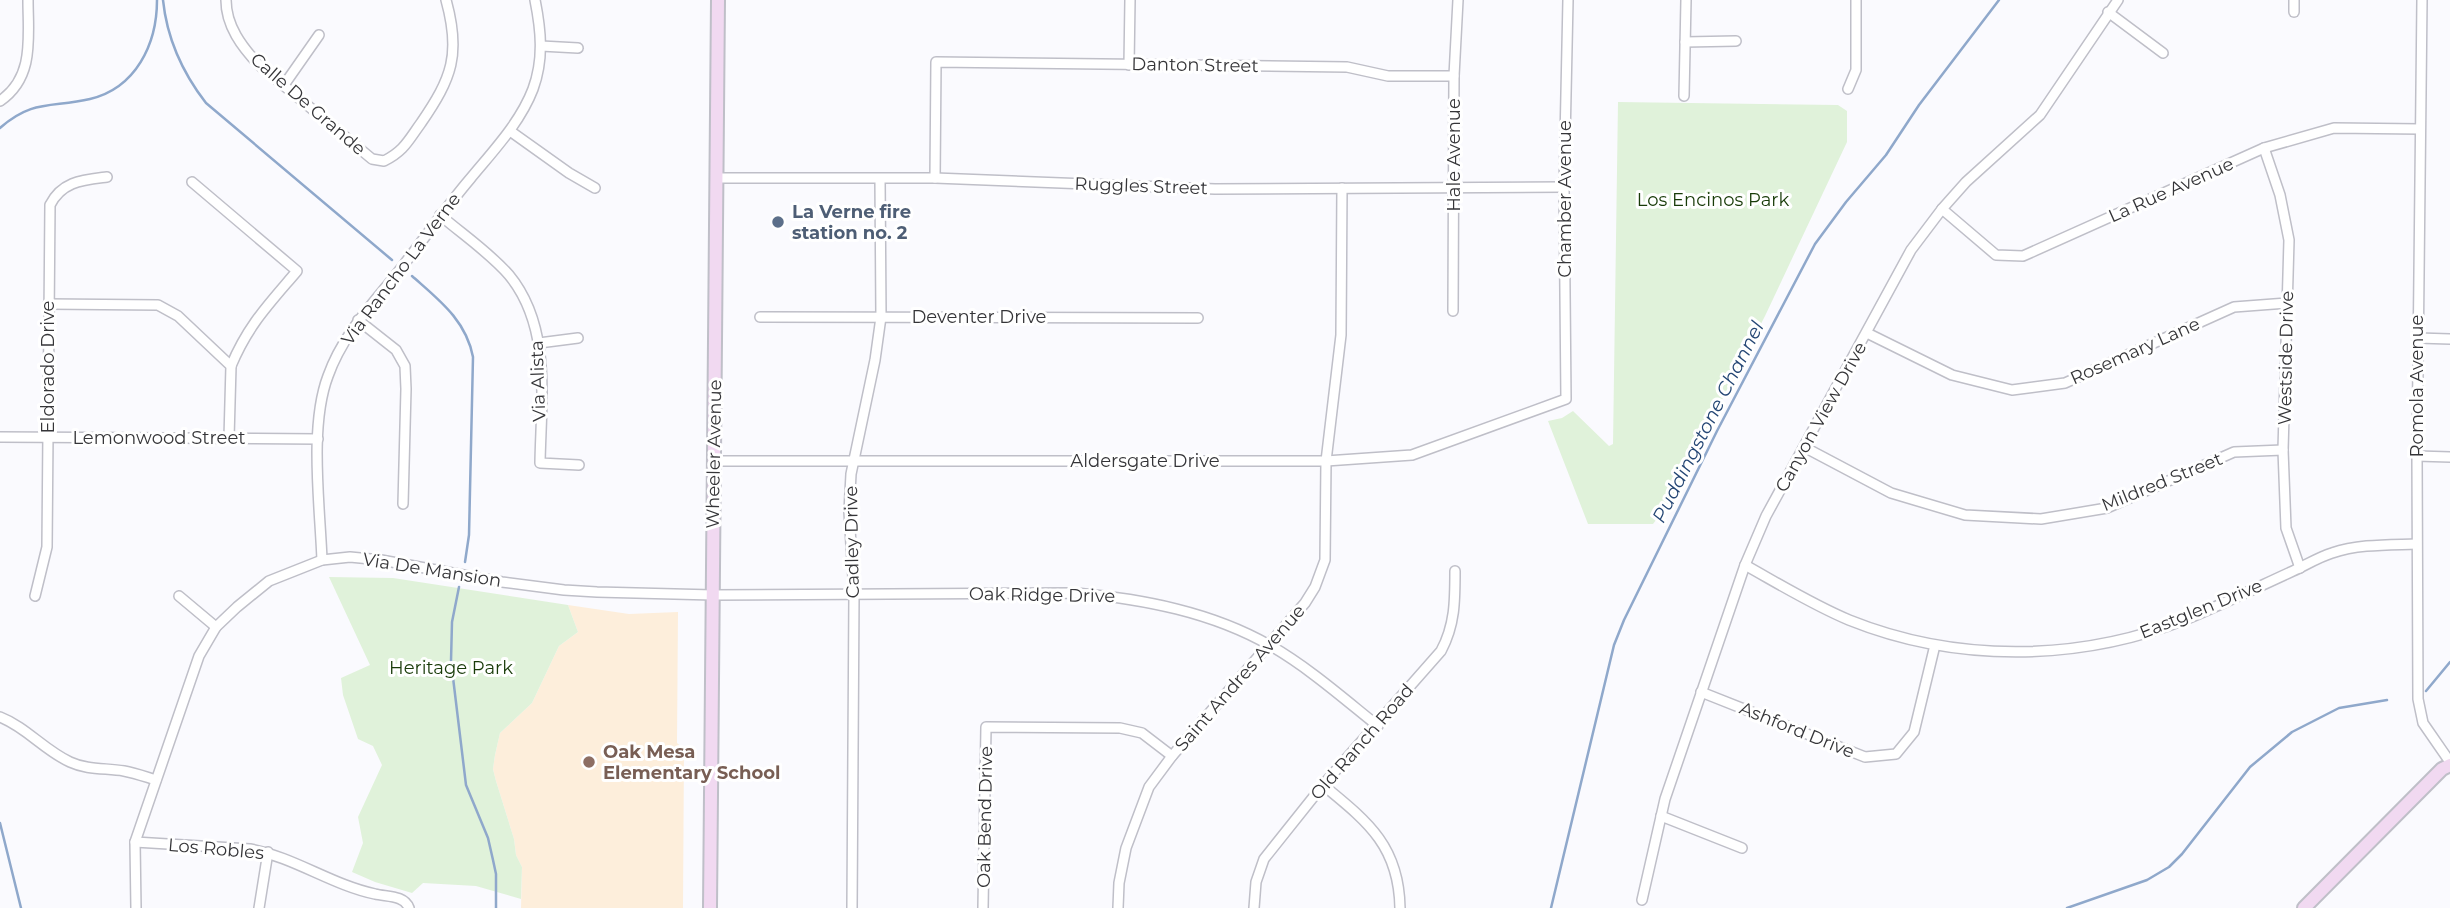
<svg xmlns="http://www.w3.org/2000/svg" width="2450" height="908" viewBox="0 0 2450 908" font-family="Montserrat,sans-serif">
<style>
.education{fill:#fdeedb}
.green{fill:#e0f2da}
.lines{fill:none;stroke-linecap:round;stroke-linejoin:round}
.stream{stroke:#8fa8cb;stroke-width:2.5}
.street-casing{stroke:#bfbfc8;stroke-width:12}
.secondary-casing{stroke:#bfbfc8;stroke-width:16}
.street{stroke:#fff;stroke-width:9}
.secondary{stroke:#f1d9f1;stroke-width:12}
.service-dot{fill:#5c6f8a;stroke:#fff;stroke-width:2.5}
.education-dot{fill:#8d6e63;stroke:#fff;stroke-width:2.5}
.labels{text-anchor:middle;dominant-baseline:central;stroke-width:6;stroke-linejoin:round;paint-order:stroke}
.street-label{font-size:18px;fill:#353538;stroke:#fff}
.park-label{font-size:18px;fill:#183b08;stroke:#fff}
.service-label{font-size:18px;font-weight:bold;fill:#4e5e75;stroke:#fff;text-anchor:start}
.education-label{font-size:18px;font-weight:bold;fill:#785e54;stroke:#fff;text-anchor:start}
.water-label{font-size:19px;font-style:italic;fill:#244674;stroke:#fff}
</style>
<rect width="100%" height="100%" fill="#fafafe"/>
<!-- education -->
<path class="education" d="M568,605L629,614L678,612L677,743L684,749L683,908H521L522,867L516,855L514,839L496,781L493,769L495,755L500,733L532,703L559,646L578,632Z"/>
<!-- green -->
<g class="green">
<path d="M1618,102L1838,105L1847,111V142L1765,316L1669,503L1653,524H1588L1548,421L1562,418L1573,411L1609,446L1613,444Z"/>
<path d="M329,577L393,578L568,605L578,632L559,646L532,703L500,733L495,755L493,769L496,781L514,839L516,855L522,867L521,899L476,886L423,883L412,893L375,882L352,872L363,843L358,817L382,765L373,746L358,739L343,695L341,678L370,665Z"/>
</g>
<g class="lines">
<!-- stream -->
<g class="stream">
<path d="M163,0C167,39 182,72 206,103L392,260"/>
<path d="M0,128C33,99 52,108 90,99C136,88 157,44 157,0"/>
<path d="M412,276C439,300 466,320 473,357L469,535L465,562"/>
<path d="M459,587L452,622L451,661L466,785L488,838L493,860L496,874V908"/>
<path d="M2426,691L2450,662"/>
<path d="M0,823L21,908"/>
<path d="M1551,908L1614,645L1624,620L1717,431L1815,244L1846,202L1886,155L1919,105L1999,0"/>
<path d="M2067,908L2147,880L2169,867L2182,854L2250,767L2292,732L2339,708L2387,700"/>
</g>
<!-- street casing -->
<g class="street-casing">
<g id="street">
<path d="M226,0C226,26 242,47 259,65L372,159L384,161C404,151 408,141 421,123C452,78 461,54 446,0"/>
<path d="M2422,0L2417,456L2418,699L2423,723L2450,762"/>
<path d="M2108,12L2163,53"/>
<path d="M2294,12V0"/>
<path d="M1685,42L1736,41"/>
<path d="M541,46L578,48"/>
<path d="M1129,65L1130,0"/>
<path d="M284,85L319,35"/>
<path d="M1848,89L1856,70V0"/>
<path d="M1684,96L1686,0"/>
<path d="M0,101C35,77 28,37 28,0"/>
<path d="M510,131L569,173L595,188"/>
<path d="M2264,148L2280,195L2289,240L2283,450L2286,528L2300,568"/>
<path d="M717,178H935L1215,189L1564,187"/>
<path d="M935,178L936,62L1347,67L1388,76H1454"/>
<path d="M192,182L297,271C269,304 248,325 231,366"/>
<path d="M1942,209L1996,255L2023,256L2264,148L2334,128L2420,129"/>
<path d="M440,215C462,234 490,253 509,275C552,327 541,401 540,463L579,465"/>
<path d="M48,304L158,305L178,316L231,366L229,438"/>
<path d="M1453,311L1454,76L1458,0"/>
<path d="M760,317L1198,318"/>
<path d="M358,320L396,350L405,366L406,389L403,504"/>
<path d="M1867,333L1952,375L2012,390L2065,383L2234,307L2287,303"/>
<path d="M2418,338L2450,339"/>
<path d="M539,343L578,338"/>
<path d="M0,437L318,439"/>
<path d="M1804,447L1891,493L1965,515L2041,519L2107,508L2234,452L2283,450"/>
<path d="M2417,456L2450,457"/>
<path d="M715,461H1326L1412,455L1566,399L1564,187L1568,0"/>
<path d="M322,560C320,506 309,426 328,376C344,331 377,300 405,263C427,235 447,206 470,179C493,151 520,123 533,89C544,59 541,30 535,0"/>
<path d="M1745,565C1779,584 1813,605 1849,620C1956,663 2079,662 2187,619C2223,604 2258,587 2293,571C2306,565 2319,557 2332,553C2359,544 2388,545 2416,544"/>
<path d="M35,596L47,547L50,205C62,181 83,180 107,177"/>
<path d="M179,596L216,627"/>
<path d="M1701,692L1865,757L1896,754L1914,732L1935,645"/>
<path d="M0,717C26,727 44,750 70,762C87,770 106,768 124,771C135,773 146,777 156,780"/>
<path d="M1323,785C1368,822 1399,846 1400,908"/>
<path d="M1661,816L1742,848"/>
<path d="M135,842L250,849C294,857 332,885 375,894C387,897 404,895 409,908"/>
<path d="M1642,900L1665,799L1745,565L1766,516L1911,250L1942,209L1966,182L2040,115L2118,0"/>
<path d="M136,908L135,842L199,656L216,627L237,607L269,581L322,560L350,557L381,560L502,582L564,590L597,592L713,595L1076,593C1143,599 1212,612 1271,646C1309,668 1343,698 1378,726"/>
<path d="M259,908L268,852"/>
<path d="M852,908L854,594L849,512L851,474L875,360L881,317L880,179"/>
<path d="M983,908L986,727L1120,728L1142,733L1172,756"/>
<path d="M1118,908L1119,883L1126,848L1149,787L1172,756L1305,603L1315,587L1325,560L1326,461L1341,335L1342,188"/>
<path d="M1254,908L1256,882L1264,859L1323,785L1441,651C1455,625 1455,601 1455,571"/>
</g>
</g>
<!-- secondary casing -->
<g class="secondary-casing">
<g id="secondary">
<path d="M710,908L718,0"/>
<path d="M2304,908L2442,769L2450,765"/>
</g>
</g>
<!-- street -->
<use href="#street" class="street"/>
<!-- secondary -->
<use href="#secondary" class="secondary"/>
</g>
<!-- markers -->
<circle class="service-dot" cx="778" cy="222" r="7"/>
<circle class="education-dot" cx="589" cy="762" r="7"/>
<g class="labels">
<!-- street labels -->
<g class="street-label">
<text transform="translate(1195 65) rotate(1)">Danton Street</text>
<text transform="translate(308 104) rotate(41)">Calle De Grande</text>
<text transform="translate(1454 155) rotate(-90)">Hale Avenue</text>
<text transform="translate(1141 186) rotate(2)">Ruggles Street</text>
<text transform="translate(2171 190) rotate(-24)">La Rue Avenue</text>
<text transform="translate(1565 199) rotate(-90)">Chamber Avenue</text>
<text transform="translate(401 269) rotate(-53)">Via Rancho La Verne</text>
<text x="979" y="317">Deventer Drive</text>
<text transform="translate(2135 351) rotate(-24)">Rosemary Lane</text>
<text transform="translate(2286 358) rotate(-89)">Westside Drive</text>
<text transform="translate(48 367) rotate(-90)">Eldorado Drive</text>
<text transform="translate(538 381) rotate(-92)">Via Alista</text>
<text transform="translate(2417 386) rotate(-90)">Romola Avenue</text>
<text transform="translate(1821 417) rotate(-61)">Canyon View Drive</text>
<text x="159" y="438">Lemonwood Street</text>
<text transform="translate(714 454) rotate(-89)">Wheeler Avenue</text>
<text x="1145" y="461">Aldersgate Drive</text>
<text transform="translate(2162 482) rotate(-22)">Mildred Street</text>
<text transform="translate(852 542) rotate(-91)">Cadley Drive</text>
<text transform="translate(432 570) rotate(9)">Via De Mansion</text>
<text transform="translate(1042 595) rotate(1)">Oak Ridge Drive</text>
<text transform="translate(2201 609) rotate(-22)">Eastglen Drive</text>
<text transform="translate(1240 678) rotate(-49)">Saint Andres Avenue</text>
<text transform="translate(1797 730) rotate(22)">Ashford Drive</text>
<text transform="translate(1362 742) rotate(-49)">Old Ranch Road</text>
<text transform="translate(985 817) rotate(-89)">Oak Bend Drive</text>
<text transform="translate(216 849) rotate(5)">Los Robles</text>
</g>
<!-- park labels -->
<g class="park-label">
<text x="1713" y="200">Los Encinos Park</text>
<text x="451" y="668">Heritage Park</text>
</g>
<!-- service labels -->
<g class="service-label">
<text x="792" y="212">La Verne fire<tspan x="792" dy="21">station no. 2</tspan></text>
</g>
<!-- education labels -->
<g class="education-label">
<text x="603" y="752">Oak Mesa<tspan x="603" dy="21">Elementary School</tspan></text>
</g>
<!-- water labels -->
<g class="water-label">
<text transform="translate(1708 422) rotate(-63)">Puddingstone Channel</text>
</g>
</g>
</svg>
